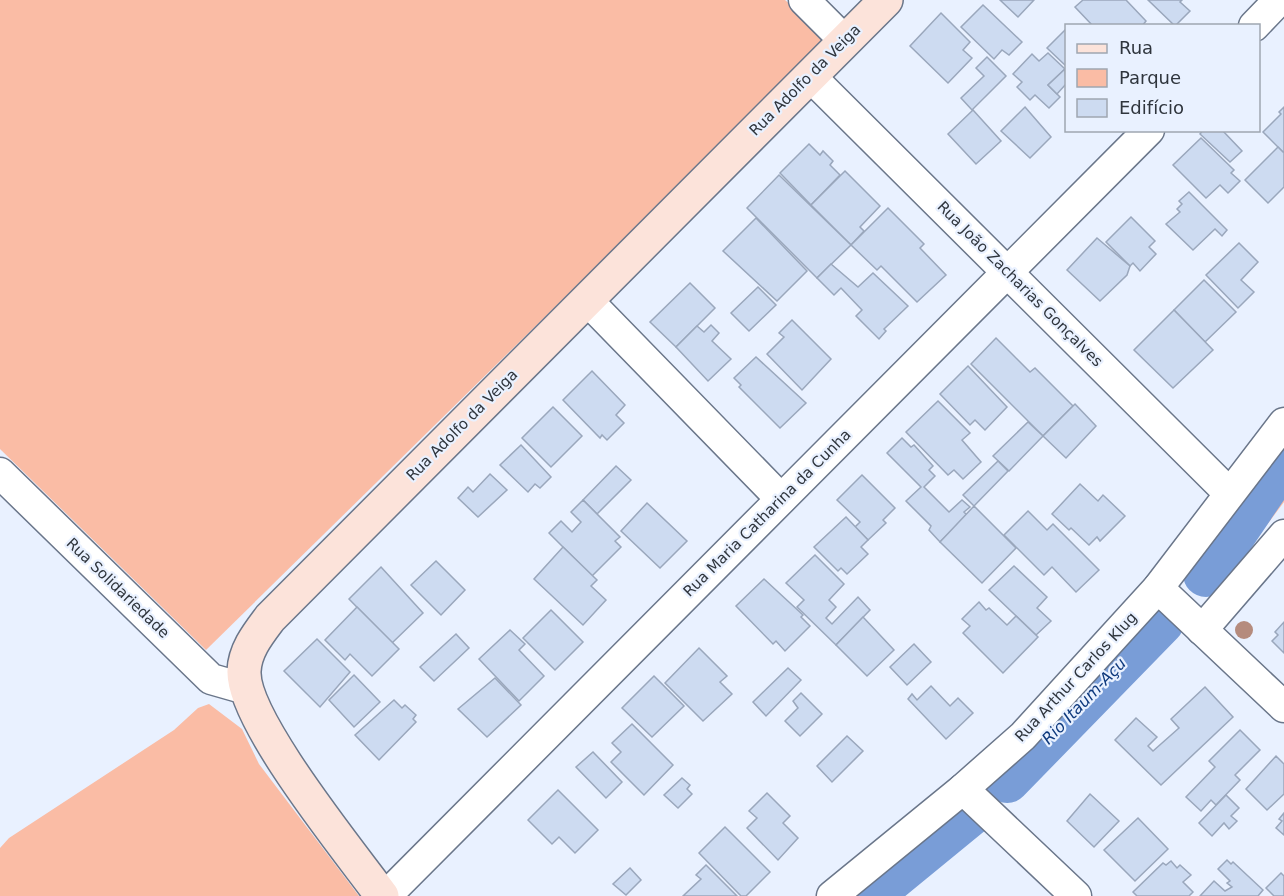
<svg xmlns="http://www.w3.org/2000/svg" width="1284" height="896" viewBox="0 0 1284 896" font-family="'DejaVu Sans',sans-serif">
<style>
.green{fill:#fabca5}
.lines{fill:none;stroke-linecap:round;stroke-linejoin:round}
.river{stroke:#799dd7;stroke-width:46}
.building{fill:#cddbf1;stroke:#9aa7bc;stroke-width:1.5}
.street-casing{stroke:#6a768a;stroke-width:33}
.secondary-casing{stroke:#6a768a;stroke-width:36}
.street{stroke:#fff;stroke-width:30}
.secondary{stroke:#fce3da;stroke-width:33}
.tree{fill:#b58b7d}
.labels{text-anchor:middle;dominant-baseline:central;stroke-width:4.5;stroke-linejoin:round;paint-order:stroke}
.street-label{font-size:15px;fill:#2f353d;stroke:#e9f1ff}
.water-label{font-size:16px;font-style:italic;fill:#0e397d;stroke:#e9f1ff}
</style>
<rect width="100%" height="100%" fill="#e9f1ff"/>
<!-- green -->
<g class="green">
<path d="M0,0H785L829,38L206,650L0,449Z"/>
<path d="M1284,457V502L1266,526L1247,510Z"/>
<path d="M209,704L242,729L259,764L359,896H0V848L9,838L174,730L198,708Z"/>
<path d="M878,876L898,896H853Z"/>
</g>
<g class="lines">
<!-- river -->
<g class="river">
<path d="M1206,574L1284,459"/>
<path d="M1007,780L1161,622"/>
<path d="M869,896L974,810"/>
</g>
</g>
<!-- building -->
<g class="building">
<path d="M1000,0H1034L1018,17Z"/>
<path d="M1083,0H1126L1146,21L1142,26H1093L1075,7Z"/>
<path d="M1148,0H1182L1180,2L1190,11L1175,26Z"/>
<path d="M983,5L1022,42L1009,55L1002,50L994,59L961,27Z"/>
<path d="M941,13L970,42L963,50L972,58L948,83L910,46Z"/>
<path d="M1066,29V66L1047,48Z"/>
<path d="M1048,53L1065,69L1048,85L1060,97L1049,108L1035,95L1030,100L1017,87L1022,82L1013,74L1032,54L1039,61Z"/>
<path d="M987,57L1006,76L972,110L961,98L984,76L976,68Z"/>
<path d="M1065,69L1066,84L1057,94L1048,85Z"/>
<path d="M1025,107L1051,137L1030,158L1001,131Z"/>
<path d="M1284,107V153L1263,132L1281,114L1279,112Z"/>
<path d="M973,110L1001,141L976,164L948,134Z"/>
<path d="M1203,130H1222L1242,151L1230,162L1200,134Z"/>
<path d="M1201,138L1234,170L1231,173L1240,181L1228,193L1220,185L1206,198L1173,165Z"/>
<path d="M809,144L820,155L823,151L833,161L830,165L840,175L811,205L780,173Z"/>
<path d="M1278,147L1284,153V187L1268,203L1245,180Z"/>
<path d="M845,171L880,206L860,227L864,231L851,245L811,205Z"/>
<path d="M779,175L851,245L817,278L747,208Z"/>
<path d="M1189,192L1227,230L1222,236L1215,229L1193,250L1166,224L1180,212L1177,209L1182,204L1179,201Z"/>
<path d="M888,208L924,244L920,248L946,275L917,302L881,266L877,270L851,245Z"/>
<path d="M1131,217L1155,241L1149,247L1156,254L1140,271L1133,263L1130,266L1106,242Z"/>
<path d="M756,218L807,271L777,301L723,251Z"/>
<path d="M1097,238L1130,266L1127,275L1100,301L1067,270Z"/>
<path d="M1239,243L1258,262L1241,280L1254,292L1238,308L1206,275Z"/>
<path d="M831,264L858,287L873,273L908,306L884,329L886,331L879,339L856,316L862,310L841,288L834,295L817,278Z"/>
<path d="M1204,280L1236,312L1205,342L1174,310Z"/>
<path d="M690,283L715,308L676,347L650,322Z"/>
<path d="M758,287L776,305L749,331L731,313Z"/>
<path d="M1174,310L1213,350L1173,388L1134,350Z"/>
<path d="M792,320L831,359L802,390L767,354L784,337L779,333Z"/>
<path d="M711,325L719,333L712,341L731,359L708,381L676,347L697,326L704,332Z"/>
<path d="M996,338L1030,372L1035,368L1073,406L1043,436L971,364Z"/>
<path d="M756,357L806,403L780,428L739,387L741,385L734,378Z"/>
<path d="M968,366L1007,407L985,430L975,420L970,425L940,394Z"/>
<path d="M592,371L625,405L616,415L624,423L607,440L602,435L600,438L563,400Z"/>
<path d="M938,401L970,433L962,440L981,462L963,479L954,470L948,475L906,432Z"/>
<path d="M1075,404L1096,426L1066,458L1043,436Z"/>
<path d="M553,407L582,436L551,467L522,438Z"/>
<path d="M1028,422L1043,436L1009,471L993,456Z"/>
<path d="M902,438L911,447L914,445L933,466L929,470L935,476L924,487L949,512L962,500L970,507L964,512L967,515L940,542L929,530L931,526L906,501L921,487L887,453Z"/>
<path d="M521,445L551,477L540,488L535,484L528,492L500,465Z"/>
<path d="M998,461L1008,471L974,506L963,495Z"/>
<path d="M616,466L631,480L597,514L583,500Z"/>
<path d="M490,474L507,490L478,517L458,498L468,487L473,492Z"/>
<path d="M862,475L895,508L883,520L886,523L868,540L855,527L860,522L837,500Z"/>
<path d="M1080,484L1098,501L1103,495L1125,516L1100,541L1097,537L1089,545L1071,528L1069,530L1052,514Z"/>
<path d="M583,500L620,537L615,541L621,547L592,576L549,533L561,521L572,532L581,522L571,512Z"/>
<path d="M647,503L687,541L660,568L621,531Z"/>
<path d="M974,506L1016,548L982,583L940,542Z"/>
<path d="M1028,511L1047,530L1053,524L1099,570L1076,592L1052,567L1044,575L1004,535Z"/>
<path d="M846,517L868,540L861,547L868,554L847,574L841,568L838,571L814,547Z"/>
<path d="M563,547L597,580L591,586L606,600L583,625L534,579Z"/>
<path d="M815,555L844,584L829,600L836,607L826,618L832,624L858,597L870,610L836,645L797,607L804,600L786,583Z"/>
<path d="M436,561L465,590L441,615L411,585Z"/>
<path d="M1014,566L1047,597L1037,608L1051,621L1036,635L989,590Z"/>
<path d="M381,567L423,613L392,643L349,599Z"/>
<path d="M764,579L803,615L801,617L810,626L785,651L776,641L773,644L736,606Z"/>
<path d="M979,602L986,610L989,608L1007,625L1016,616L1038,637L1003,673L963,633L970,626L962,619Z"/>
<path d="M357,607L399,649L372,676L350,654L345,660L325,640Z"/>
<path d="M551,610L583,642L555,670L523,638Z"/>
<path d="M863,617L894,650L867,676L836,645Z"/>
<path d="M1284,622V653L1272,641L1278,635L1275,632Z"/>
<path d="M510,630L525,644L519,650L544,676L519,701L479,659Z"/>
<path d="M456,634L469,648L434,681L420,667Z"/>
<path d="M317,639L350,672L320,707L284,671Z"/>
<path d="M914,644L931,662L907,685L890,667Z"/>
<path d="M699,648L727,676L720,682L732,694L703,721L665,683Z"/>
<path d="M788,668L801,680L766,716L753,702Z"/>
<path d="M354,675L380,702L354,727L329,700Z"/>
<path d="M654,676L684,706L652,737L622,708Z"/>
<path d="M495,678L521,705L487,737L458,709Z"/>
<path d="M931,686L950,706L958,698L973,713L946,739L908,699L912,694L917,700Z"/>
<path d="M1205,687L1233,717L1161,785L1115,740L1136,718L1157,737L1148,746L1153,751L1179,728L1171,719Z"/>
<path d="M801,693L822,714L800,736L785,721L798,708L793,701Z"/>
<path d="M394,700L402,708L405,705L416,715L413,719L416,722L379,760L355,735Z"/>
<path d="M632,724L673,765L644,795L611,762L621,752L612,743Z"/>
<path d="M1240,730L1260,750L1235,775L1240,780L1216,805L1211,800L1201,811L1186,797L1215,767L1209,761Z"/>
<path d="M847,736L863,751L832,782L817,766Z"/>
<path d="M593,752L622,782L606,798L576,767Z"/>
<path d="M1276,756L1284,764V794L1267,810L1246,789Z"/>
<path d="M682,778L690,785L687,789L692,794L678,808L664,795Z"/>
<path d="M558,790L598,830L575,853L559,837L552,844L528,820Z"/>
<path d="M767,793L790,816L783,823L798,838L778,860L747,828L757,818L749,811Z"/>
<path d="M1090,794L1119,821L1094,847L1067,821Z"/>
<path d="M1226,795L1239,808L1231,816L1237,821L1229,829L1224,823L1212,836L1199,823Z"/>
<path d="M1284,813V835L1276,828L1282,821L1279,819Z"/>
<path d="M1138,818L1168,849L1135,881L1104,850Z"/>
<path d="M725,827L770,872L746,896H741L699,853Z"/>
<path d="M1227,860L1231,864L1233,862L1263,890L1258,896H1200L1214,881L1225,891L1232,887L1227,883L1230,881L1218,869Z"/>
<path d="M1171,861L1177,868L1180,865L1191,875L1183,882L1193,892L1189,896H1137L1133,892L1163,863L1166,865Z"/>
<path d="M706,865L737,896H683L701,879L696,875Z"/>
<path d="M630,868L641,880L626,895L613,884Z"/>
<path d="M1281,873L1284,876V896H1274L1266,888Z"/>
</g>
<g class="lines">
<!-- street casing -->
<g class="street-casing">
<g id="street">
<path d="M804,0L845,41"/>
<path d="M1254,26L1279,0"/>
<path d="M810,76L1229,493"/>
<path d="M587,300L781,499"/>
<path d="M0,473L211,679L246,689"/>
<path d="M1158,588L1284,707"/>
<path d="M1202,630L1284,535"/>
<path d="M963,789L1076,896"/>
<path d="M386,896L1149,130"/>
<path d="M832,896L963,789L1023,736L1158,588L1284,423"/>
</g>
</g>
<!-- secondary casing -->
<g class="secondary-casing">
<path id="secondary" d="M382,896C350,852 242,720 244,671C245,650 258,634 270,618L886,0"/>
</g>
<!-- street -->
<use href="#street" class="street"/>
<!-- secondary -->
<use href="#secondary" class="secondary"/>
</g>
<!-- trees -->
<circle class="tree" cx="1244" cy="630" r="9"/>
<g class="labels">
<!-- street labels -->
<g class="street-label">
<text transform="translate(805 80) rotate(-45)">Rua Adolfo da Veiga</text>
<text transform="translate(1020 284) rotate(45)">Rua João Zacharias Gonçalves</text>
<text transform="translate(462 425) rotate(-45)">Rua Adolfo da Veiga</text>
<text transform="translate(767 513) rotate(-45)">Rua Maria Catharina da Cunha</text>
<text transform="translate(118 588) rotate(44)">Rua Solidariedade</text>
<text transform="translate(1076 677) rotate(-47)">Rua Arthur Carlos Klug</text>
</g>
<!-- water labels -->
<g class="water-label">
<text transform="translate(1084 701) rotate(-46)">Rio Itaum-Açu</text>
</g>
</g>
<!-- legend -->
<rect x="1065" y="24" width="195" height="108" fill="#e9f1ff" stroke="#9fa6b1" stroke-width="1.5"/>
<rect x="1077" y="44" width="30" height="9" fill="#fce3da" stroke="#9fa6b1" stroke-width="1.5"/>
<text x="1119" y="54" font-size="18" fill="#2f353d">Rua</text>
<rect x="1077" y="69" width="30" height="18" fill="#fabca5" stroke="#9fa6b1" stroke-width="1.5"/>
<text x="1119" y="84" font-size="18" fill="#2f353d">Parque</text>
<rect x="1077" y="99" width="30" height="18" fill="#cddbf1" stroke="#9fa6b1" stroke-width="1.5"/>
<text x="1119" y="114" font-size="18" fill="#2f353d">Edifício</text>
</svg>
